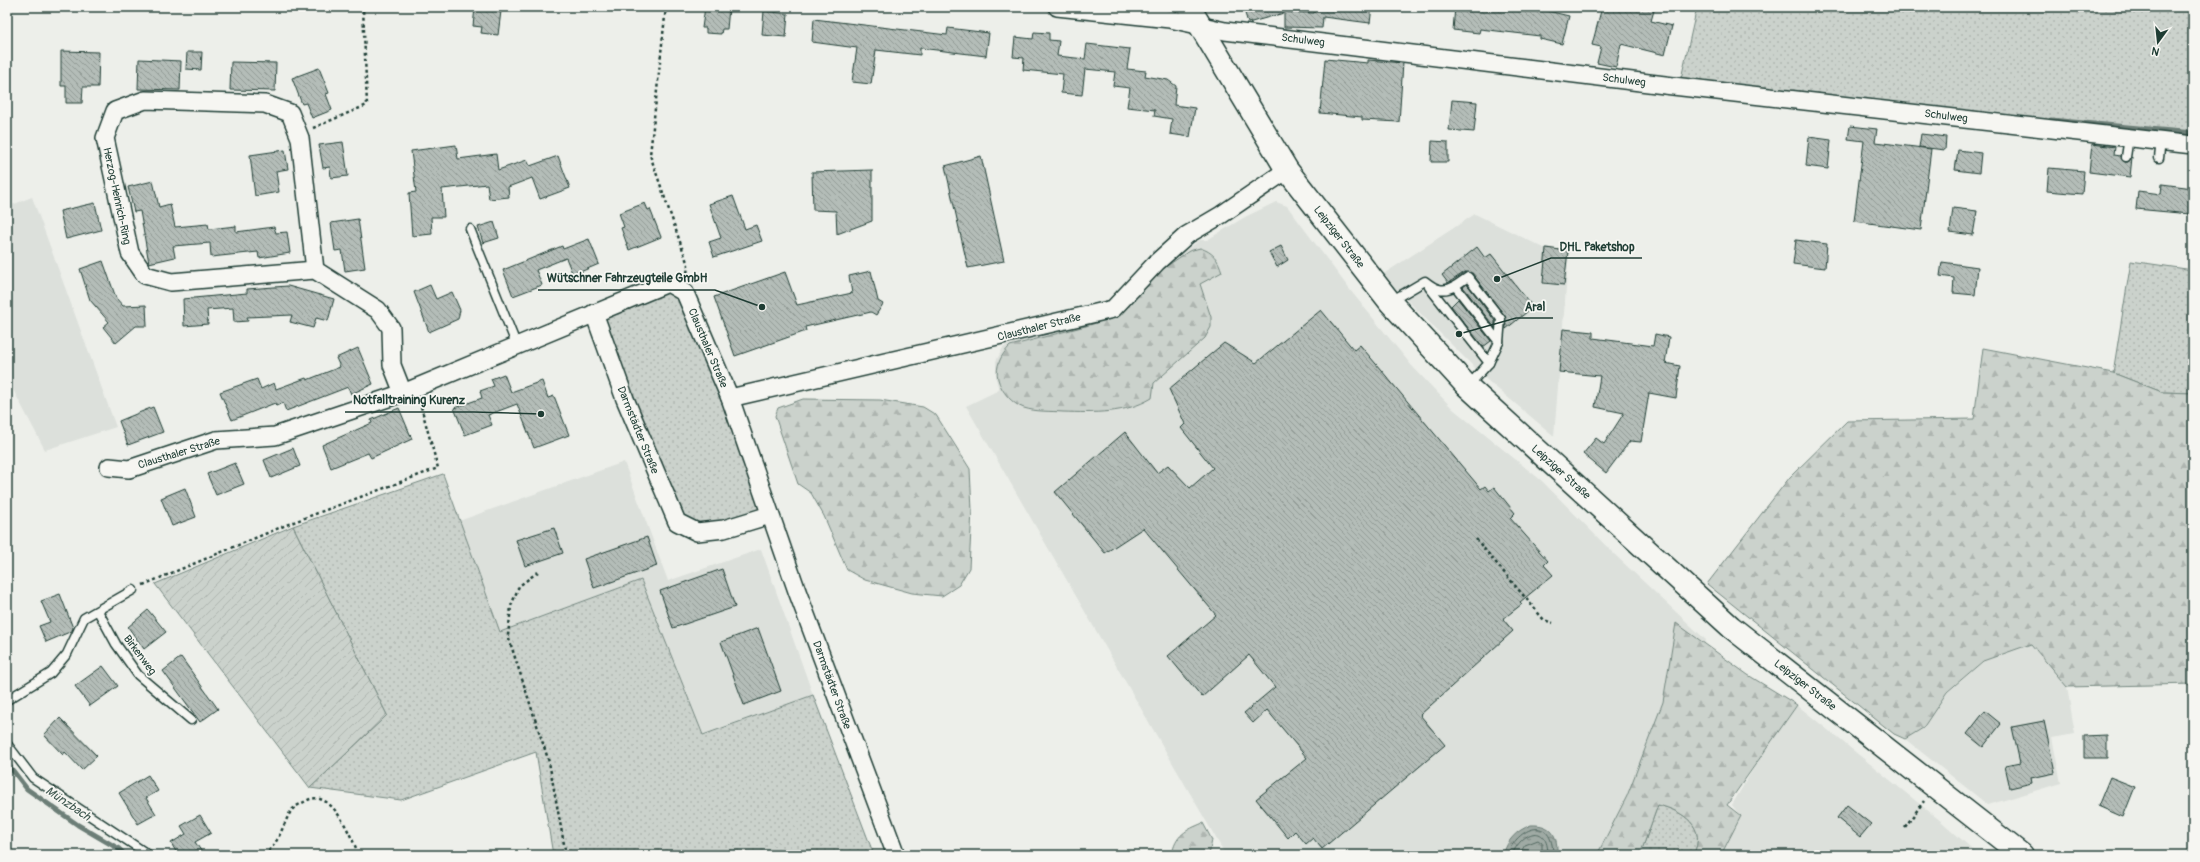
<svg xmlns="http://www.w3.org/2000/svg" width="2200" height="862" viewBox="0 0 2200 862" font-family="Pangolin,sans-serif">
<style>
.built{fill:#dce0db}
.grass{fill:url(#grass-dots);stroke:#758880}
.forest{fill:url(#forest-firs);stroke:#758880}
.garden{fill:url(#garden-furrows);stroke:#758880}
.water{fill:url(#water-ripples);stroke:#6c7e77}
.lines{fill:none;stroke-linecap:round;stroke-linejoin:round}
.shore{stroke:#526961;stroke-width:1}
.stream{stroke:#6c7e77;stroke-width:5}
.building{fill:url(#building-back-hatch);stroke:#1f3d34}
.lane-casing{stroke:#1f3d34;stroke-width:11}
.street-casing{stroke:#1f3d34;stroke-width:20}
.primary-casing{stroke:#1f3d34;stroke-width:25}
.path{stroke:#1f3d34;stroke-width:2.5;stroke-dasharray:3 3;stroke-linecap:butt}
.lane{stroke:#f6f6f2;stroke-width:8}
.street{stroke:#f6f6f2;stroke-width:17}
.primary{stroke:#f6f6f2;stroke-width:22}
.labels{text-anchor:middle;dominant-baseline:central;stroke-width:3.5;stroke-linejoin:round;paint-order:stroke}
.street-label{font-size:11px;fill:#1f3d34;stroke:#f6f6f2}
.water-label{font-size:12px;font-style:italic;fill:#3f5850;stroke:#f6f6f2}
.leader{fill:none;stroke:#1f3d34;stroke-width:1.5}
.callout-dot{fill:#1f3d34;stroke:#f6f6f2;stroke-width:1.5}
.callout-label{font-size:12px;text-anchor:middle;font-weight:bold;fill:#1f3d34;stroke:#f6f6f2;stroke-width:3.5;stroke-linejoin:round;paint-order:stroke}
</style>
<defs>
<pattern id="grass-dots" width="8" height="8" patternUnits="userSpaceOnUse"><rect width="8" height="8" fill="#cbd2cc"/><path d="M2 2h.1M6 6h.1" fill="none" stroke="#aeb5b0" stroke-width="1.8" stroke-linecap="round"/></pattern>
<pattern id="forest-firs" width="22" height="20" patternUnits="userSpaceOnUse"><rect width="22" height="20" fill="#cbd2cc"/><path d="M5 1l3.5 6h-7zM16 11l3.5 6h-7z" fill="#aeb5b0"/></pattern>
<pattern id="garden-furrows" width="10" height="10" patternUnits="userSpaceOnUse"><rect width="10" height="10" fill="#cbd2cc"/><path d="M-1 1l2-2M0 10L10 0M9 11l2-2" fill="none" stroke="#aeb5b0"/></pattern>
<pattern id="water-ripples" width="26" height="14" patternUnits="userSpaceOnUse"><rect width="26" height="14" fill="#9faaa4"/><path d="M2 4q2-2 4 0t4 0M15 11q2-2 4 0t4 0" fill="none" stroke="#818c86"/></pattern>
<pattern id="building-back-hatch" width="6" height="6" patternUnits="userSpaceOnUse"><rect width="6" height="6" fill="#b4bdb8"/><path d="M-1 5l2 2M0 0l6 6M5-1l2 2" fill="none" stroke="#929b96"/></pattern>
</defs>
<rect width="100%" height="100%" fill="#edefea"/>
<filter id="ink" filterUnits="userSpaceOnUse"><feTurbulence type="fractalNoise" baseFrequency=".025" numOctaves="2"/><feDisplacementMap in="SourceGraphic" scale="8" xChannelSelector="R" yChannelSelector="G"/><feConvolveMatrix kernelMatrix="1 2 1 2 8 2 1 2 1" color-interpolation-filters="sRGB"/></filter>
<g filter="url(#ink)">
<!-- built -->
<g class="built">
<path d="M32,197L116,427L45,450L7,378V207Z"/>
<path d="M1276,202L1287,206L1350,290L1412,366L1453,409L1542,481L1615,555L1706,640L1634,855H1224V852L966,406L999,390L996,379V361L1003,348L1008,344L1109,316L1156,271L1200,240H1207L1245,217Z"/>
<path d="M1475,214L1544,248L1569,251L1554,436L1487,380L1382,275Z"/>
<path d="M624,462L668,581L761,549L813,695L703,735L641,580L500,632L459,521Z"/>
<path d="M2031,644L2067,687L2075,734L2052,738L2061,783L1988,805L1905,739L1923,728L1947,693L1983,661Z"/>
<path d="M1797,705L1942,822L1979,855H1721L1741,817L1732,805L1767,745Z"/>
</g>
<!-- grass -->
<g class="grass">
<path d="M1697,7H2193V139L1680,83Z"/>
<path d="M2131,261L2193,270V393L2162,392L2113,373Z"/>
<path d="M668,283L685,293L770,515L724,529L677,522L594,313Z"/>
<path d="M443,474L500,632L641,580L703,735L813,695L874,855H553L536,752L401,800L310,788L387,715L293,526Z"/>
<path d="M1658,805C1683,811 1708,827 1693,855H1640Z"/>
</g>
<!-- forest -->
<g class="forest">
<path d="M1200,248C1213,252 1218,259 1222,272L1200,284L1211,317V327L1205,338L1154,383L1152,398C1125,414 1094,413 1063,412C1050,411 1036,412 1024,408C1012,404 1001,391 998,379C995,366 1001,355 1010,346L1093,324L1118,315L1158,272L1189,251Z"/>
<path d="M1983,348L2113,373L2162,392L2193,393V684L2067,687L2031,644L1983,661L1947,692L1923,728L1905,739L1894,734L1707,584L1790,477L1847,421L1974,419Z"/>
<path d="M803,399L880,400L923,407L936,415L970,469L972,510L969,568L959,585L942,596L912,593L865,580L847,570L824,516L811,493L798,484L775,416L778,408Z"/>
<path d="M1676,623L1748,675L1797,705L1727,805L1741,816L1721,855H1693C1708,827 1683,811 1658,805L1640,855H1597L1627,796L1663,702Z"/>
<path d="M1203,823L1212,840L1209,855H1172C1175,835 1186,830 1203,823Z"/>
</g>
<!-- garden -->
<path class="garden" d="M293,526L387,715L310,788L155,584Z"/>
<!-- water -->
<path class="water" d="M1531,825C1552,824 1558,836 1557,855H1503C1508,839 1516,831 1531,825Z"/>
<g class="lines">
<!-- shore -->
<g class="shore">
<path d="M1507,855C1518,826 1553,814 1553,855"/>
<path d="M1512,855C1521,832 1548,821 1548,855"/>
<path d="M1519,855L1525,845L1538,840L1542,843V855"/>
</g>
<!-- stream -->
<g class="stream">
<path d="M2051,120L2193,133"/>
<path d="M7,763L27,789L78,825L119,849L125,855"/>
</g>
</g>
<!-- building -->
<g class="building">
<path d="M705,7L729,8L727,29H722L721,34L706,33V28H702Z"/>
<path d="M1243,7H1290L1291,11L1288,12L1314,13L1315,7H1372L1370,23L1323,17L1322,28L1284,27V13L1248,23Z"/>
<path d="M1455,7H1531L1569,16L1562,44L1540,39V36L1480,29L1479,33L1453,30Z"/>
<path d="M1602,7H1655L1651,21L1672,26L1665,55L1621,44L1616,67L1597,63L1601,47L1592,45Z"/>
<path d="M475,8L501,11L498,35L481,33L482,27L473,26Z"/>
<path d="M764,11L788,14L786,37L762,35Z"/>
<path d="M814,19L947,35L948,28L989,33L986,56L920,48V55L876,50L871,84L852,82L857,48L812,42Z"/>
<path d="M1034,32L1049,33V40L1059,41L1057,56L1085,59L1087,44L1130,49L1127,69L1146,71L1145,76L1168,80L1176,86L1174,105L1195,108L1190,137L1170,134L1172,119L1154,116L1155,110L1127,107L1130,88L1113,86L1115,72L1085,69L1082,95L1061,93L1063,74L1023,70L1024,58L1013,57L1015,37L1033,39Z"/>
<path d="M61,51L99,52L98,87H83L82,103H66V86H61Z"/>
<path d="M187,52H202L201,70L186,69Z"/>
<path d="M139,59L181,61L180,90L138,89Z"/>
<path d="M1325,59L1368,63V60L1403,63L1399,122L1362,120V117L1320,113Z"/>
<path d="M231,62L276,63L275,91L230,90Z"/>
<path d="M319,68L329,93L326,94L332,110L312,118L306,103L302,104L292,78Z"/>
<path d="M1452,100L1477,102L1474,132L1449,130Z"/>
<path d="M1850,126L1877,129L1875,142L1931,149L1921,230L1854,221L1864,141L1848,139Z"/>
<path d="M1921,134L1946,137L1945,150L1919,147Z"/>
<path d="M1809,137L1831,140L1828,169L1806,166Z"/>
<path d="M1432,141L1448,142V162H1431Z"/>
<path d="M343,142L348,176L331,178L330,167L323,168L319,145Z"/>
<path d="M2092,144L2115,147L2114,155L2121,156L2125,162H2128L2132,157L2130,177L2089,172Z"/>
<path d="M456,145L458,159L496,154L498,170L527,160L530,166L558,156L570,188L540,199L532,178L508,187L509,197L489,199L487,184L442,189L444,217H431L432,234L412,236L409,193L416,192L411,151Z"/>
<path d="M285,150L288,169L276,171L279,192L255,196L250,155Z"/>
<path d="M1958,150L1981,153L1979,173L1955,170Z"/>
<path d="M981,156L1004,261L968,268L945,166Z"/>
<path d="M2049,168L2084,171L2082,194L2047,191Z"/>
<path d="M872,170V221L837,234L836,211L813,210L812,172Z"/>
<path d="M153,181L159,207L170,204L175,227L208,224L209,229L236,226V232L274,227L276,233L287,232L290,253L259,258L258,252L211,257L210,243L173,246L175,257L149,263L140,211L134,212L128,187Z"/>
<path d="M2162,184L2193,188L2190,214L2136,209L2138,191L2161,194Z"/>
<path d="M733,196L745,229L756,225L762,241L714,257L709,242L721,238L709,204Z"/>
<path d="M95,203L101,230L66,239L60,211Z"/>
<path d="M645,203L648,210L650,209L661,237L629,250L621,228L624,227L619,213Z"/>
<path d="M1953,208L1977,211L1973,235L1950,232Z"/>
<path d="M358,219L365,268L345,271L342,250L335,251L331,223Z"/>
<path d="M494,222L499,238L483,243L478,227Z"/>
<path d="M589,239L599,264L573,275L566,258L536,270L542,285L513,296L503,270L562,246L563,249Z"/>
<path d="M1796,240L1827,244L1825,268L1793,264Z"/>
<path d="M1281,246L1288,260L1277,267L1269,252Z"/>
<path d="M1477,247L1485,258L1491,254L1533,307L1506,329L1505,316L1472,273L1465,272L1448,283L1442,275Z"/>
<path d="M1546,248L1568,251L1564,285L1543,283Z"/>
<path d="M103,261L116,298L123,306L146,305L147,326H136L116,343L103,327L109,322L90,300L80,269Z"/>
<path d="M1942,262L1978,267L1975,295L1953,293L1954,278L1940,276Z"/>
<path d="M871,271L878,301L883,304L876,315L871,312L805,327L806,331L735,356L714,297L785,272L797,305L852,293L849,276Z"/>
<path d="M1467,284L1495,321V328L1463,287Z"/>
<path d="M430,285L436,299L452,292L460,310L458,319L429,332L414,292Z"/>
<path d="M288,286L334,299L328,321L316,318L313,328L290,322L292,315L247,317L248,321L234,322L233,308L207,310L208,324L184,326L183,299L247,293V289Z"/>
<path d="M1458,299L1491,341L1483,347L1451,306Z"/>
<path d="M1321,310L1354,350L1360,345L1481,489L1485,486L1489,491L1494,487L1515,513L1510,518L1548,561L1544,565L1553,575L1520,602L1522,604L1503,619L1513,631L1420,715L1445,745L1322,849L1313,838L1306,844L1295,831L1288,838L1256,799L1307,758L1267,710L1253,723L1244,713L1275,687L1249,655L1202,697L1168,656L1216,615L1143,528L1105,553L1055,492L1125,432L1157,473L1168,465L1190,488L1213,468L1181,428L1185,424L1169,389L1224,343L1256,363Z"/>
<path d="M1563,329L1593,332V338L1653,346L1655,334L1669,337L1665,363L1680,366L1676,398L1649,393L1641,442L1630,441L1606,473L1583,454L1596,438L1604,444L1624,413L1595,407L1600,376L1559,372Z"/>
<path d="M358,348L373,384L351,394L348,387L286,411L283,403L276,406L275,403L232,420L220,392L257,379L261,389L274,383L276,389L306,378L307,380L340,367L336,358Z"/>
<path d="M504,374L511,392L542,381L548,398L554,396L569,435L534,448L517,404L488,415L492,425L465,435L454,408L482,398L480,391L494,386L491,379Z"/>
<path d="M153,407L163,432L128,445L119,421Z"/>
<path d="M399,408L412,439L371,458L368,453L331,468L322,445L372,423L371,420Z"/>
<path d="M293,448L300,466L271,478L264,460Z"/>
<path d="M235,463L244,484L216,495L207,474Z"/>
<path d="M185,488L196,517L172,526L161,498Z"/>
<path d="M554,528L563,553L525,566L516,540Z"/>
<path d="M647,537L657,566L594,588L584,559Z"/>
<path d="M722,569L735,607L673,628L660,591Z"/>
<path d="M60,594L73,628L72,631L46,642L39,626L50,622L41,601Z"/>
<path d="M148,610L166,632L144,649L128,627Z"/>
<path d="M758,628L781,691L744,705L721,642Z"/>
<path d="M181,657L218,709L200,722L163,671Z"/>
<path d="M103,666L118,686L90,706L75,686Z"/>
<path d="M1985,711L2001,724L1983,747L1967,734Z"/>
<path d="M60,718L97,756L82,770L65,752L63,755L44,735Z"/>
<path d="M2044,721L2055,773L2031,778L2032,783L2010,788L2005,766L2020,763L2012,727Z"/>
<path d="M2107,735V758H2084V736Z"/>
<path d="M148,775L158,791L146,798L156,814L138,824L119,793Z"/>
<path d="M2110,777L2135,787L2123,817L2098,806Z"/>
<path d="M1847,805L1871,824L1860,837L1837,818Z"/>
<path d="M200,815L211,833L195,842L204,855H178L171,843L186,834L181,826Z"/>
</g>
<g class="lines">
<!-- lane casing -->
<g class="lane-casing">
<g id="lane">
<path d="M2126,157L2129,137"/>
<path d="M2159,158L2161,141"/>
<path d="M470,229L517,346"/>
<path d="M1455,286L1468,277L1501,319L1499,342"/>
<path d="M1429,287L1489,363"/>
<path d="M1391,301L1425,281C1435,289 1443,293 1455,286L1499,342L1489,363L1468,386"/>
<path d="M98,611L116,644L138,675L191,720"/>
<path d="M7,700L51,673L67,654L84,618L133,590"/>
<path d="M7,744L33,778L149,855"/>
</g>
</g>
<!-- street casing -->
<g class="street-casing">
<g id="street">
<path d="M1057,7L1170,19L1225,31L1673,86L2193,145"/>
<path d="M315,270L300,138L290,113L265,104L145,100L115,111L105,138L130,253L145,275L171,282L315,270L378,310L391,328L392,365L403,393"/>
<path d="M594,313L625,399L677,522L697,532L724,529L770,515"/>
<path d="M730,398L1113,309L1157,262L1187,235L1221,215L1287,170"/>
<path d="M109,467L129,469L216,440L275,436L403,393L668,283L685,293L730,398L797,591L896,855"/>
</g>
</g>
<!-- primary casing -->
<g class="primary-casing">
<path id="primary" d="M1189,7L1287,170L1390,302L1467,386L1731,627L2022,855"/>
</g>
<!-- path -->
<g class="path">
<path d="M666,7L650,155L688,265L687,274"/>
<path d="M313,128L367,105L363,7"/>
<path d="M1476,539L1544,620L1553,623"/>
<path d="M538,572L519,586L511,606L508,636L549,762L566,855"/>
<path d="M143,585L291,523L438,468L420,403"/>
<path d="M1905,827L1924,801"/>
<path d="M264,855C279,844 282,826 291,811C294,807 300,804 304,802C331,784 351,837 359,855"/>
</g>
<!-- lane -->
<use href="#lane" class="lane"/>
<!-- street -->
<use href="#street" class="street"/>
<!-- primary -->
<use href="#primary" class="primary"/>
</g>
</g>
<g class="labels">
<!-- street labels -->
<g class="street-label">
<text transform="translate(1303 40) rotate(7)">Schulweg</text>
<text transform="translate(1624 80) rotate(7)">Schulweg</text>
<text transform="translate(1946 116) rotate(7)">Schulweg</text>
<text transform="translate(117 196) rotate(78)">Herzog-Heinrich-Ring</text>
<text transform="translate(1339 237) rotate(52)">Leipziger Straße</text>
<text transform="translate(1039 327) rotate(-14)">Clausthaler Straße</text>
<text transform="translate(708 348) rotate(67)">Clausthaler Straße</text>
<text transform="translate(638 430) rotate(68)">Darmstädter Straße</text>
<text transform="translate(179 453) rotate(-17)">Clausthaler Straße</text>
<text transform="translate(1561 472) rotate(42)">Leipziger Straße</text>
<text transform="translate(140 655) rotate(53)">Birkenweg</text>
<text transform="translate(832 685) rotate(70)">Darmstädter Straße</text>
<text transform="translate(1805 685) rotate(38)">Leipziger Straße</text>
</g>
<!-- water labels -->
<g class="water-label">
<text transform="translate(68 804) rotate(34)">Münzbach</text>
</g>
</g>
<!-- callouts -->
<path class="leader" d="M1497 279L1551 258H1642M762 307L715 290H538M1459 334L1516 318H1553M541 414L474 412H345"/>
<g class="callout-dot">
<circle cx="1497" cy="279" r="4"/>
<circle cx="762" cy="307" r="4"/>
<circle cx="1459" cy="334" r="4"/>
<circle cx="541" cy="414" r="4"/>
</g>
<g class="callout-label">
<text x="1597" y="251">DHL Paketshop</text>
<text x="627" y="282">Wütschner Fahrzeugteile GmbH</text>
<text x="1535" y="311">Aral</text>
<text x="409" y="404">Notfalltraining Kurenz</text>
</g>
<!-- margin -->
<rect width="2200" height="862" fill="none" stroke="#f6f6f2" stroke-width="24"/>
<rect x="12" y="12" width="2176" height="838" fill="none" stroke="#1f3d34" stroke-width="1.5" filter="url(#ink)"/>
<!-- north arrow -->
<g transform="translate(2158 42) rotate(195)" stroke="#f6f6f2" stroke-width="3" paint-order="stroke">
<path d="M0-3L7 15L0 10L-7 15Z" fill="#1f3d34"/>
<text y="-6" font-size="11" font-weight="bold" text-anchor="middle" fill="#1f3d34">N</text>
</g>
</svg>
